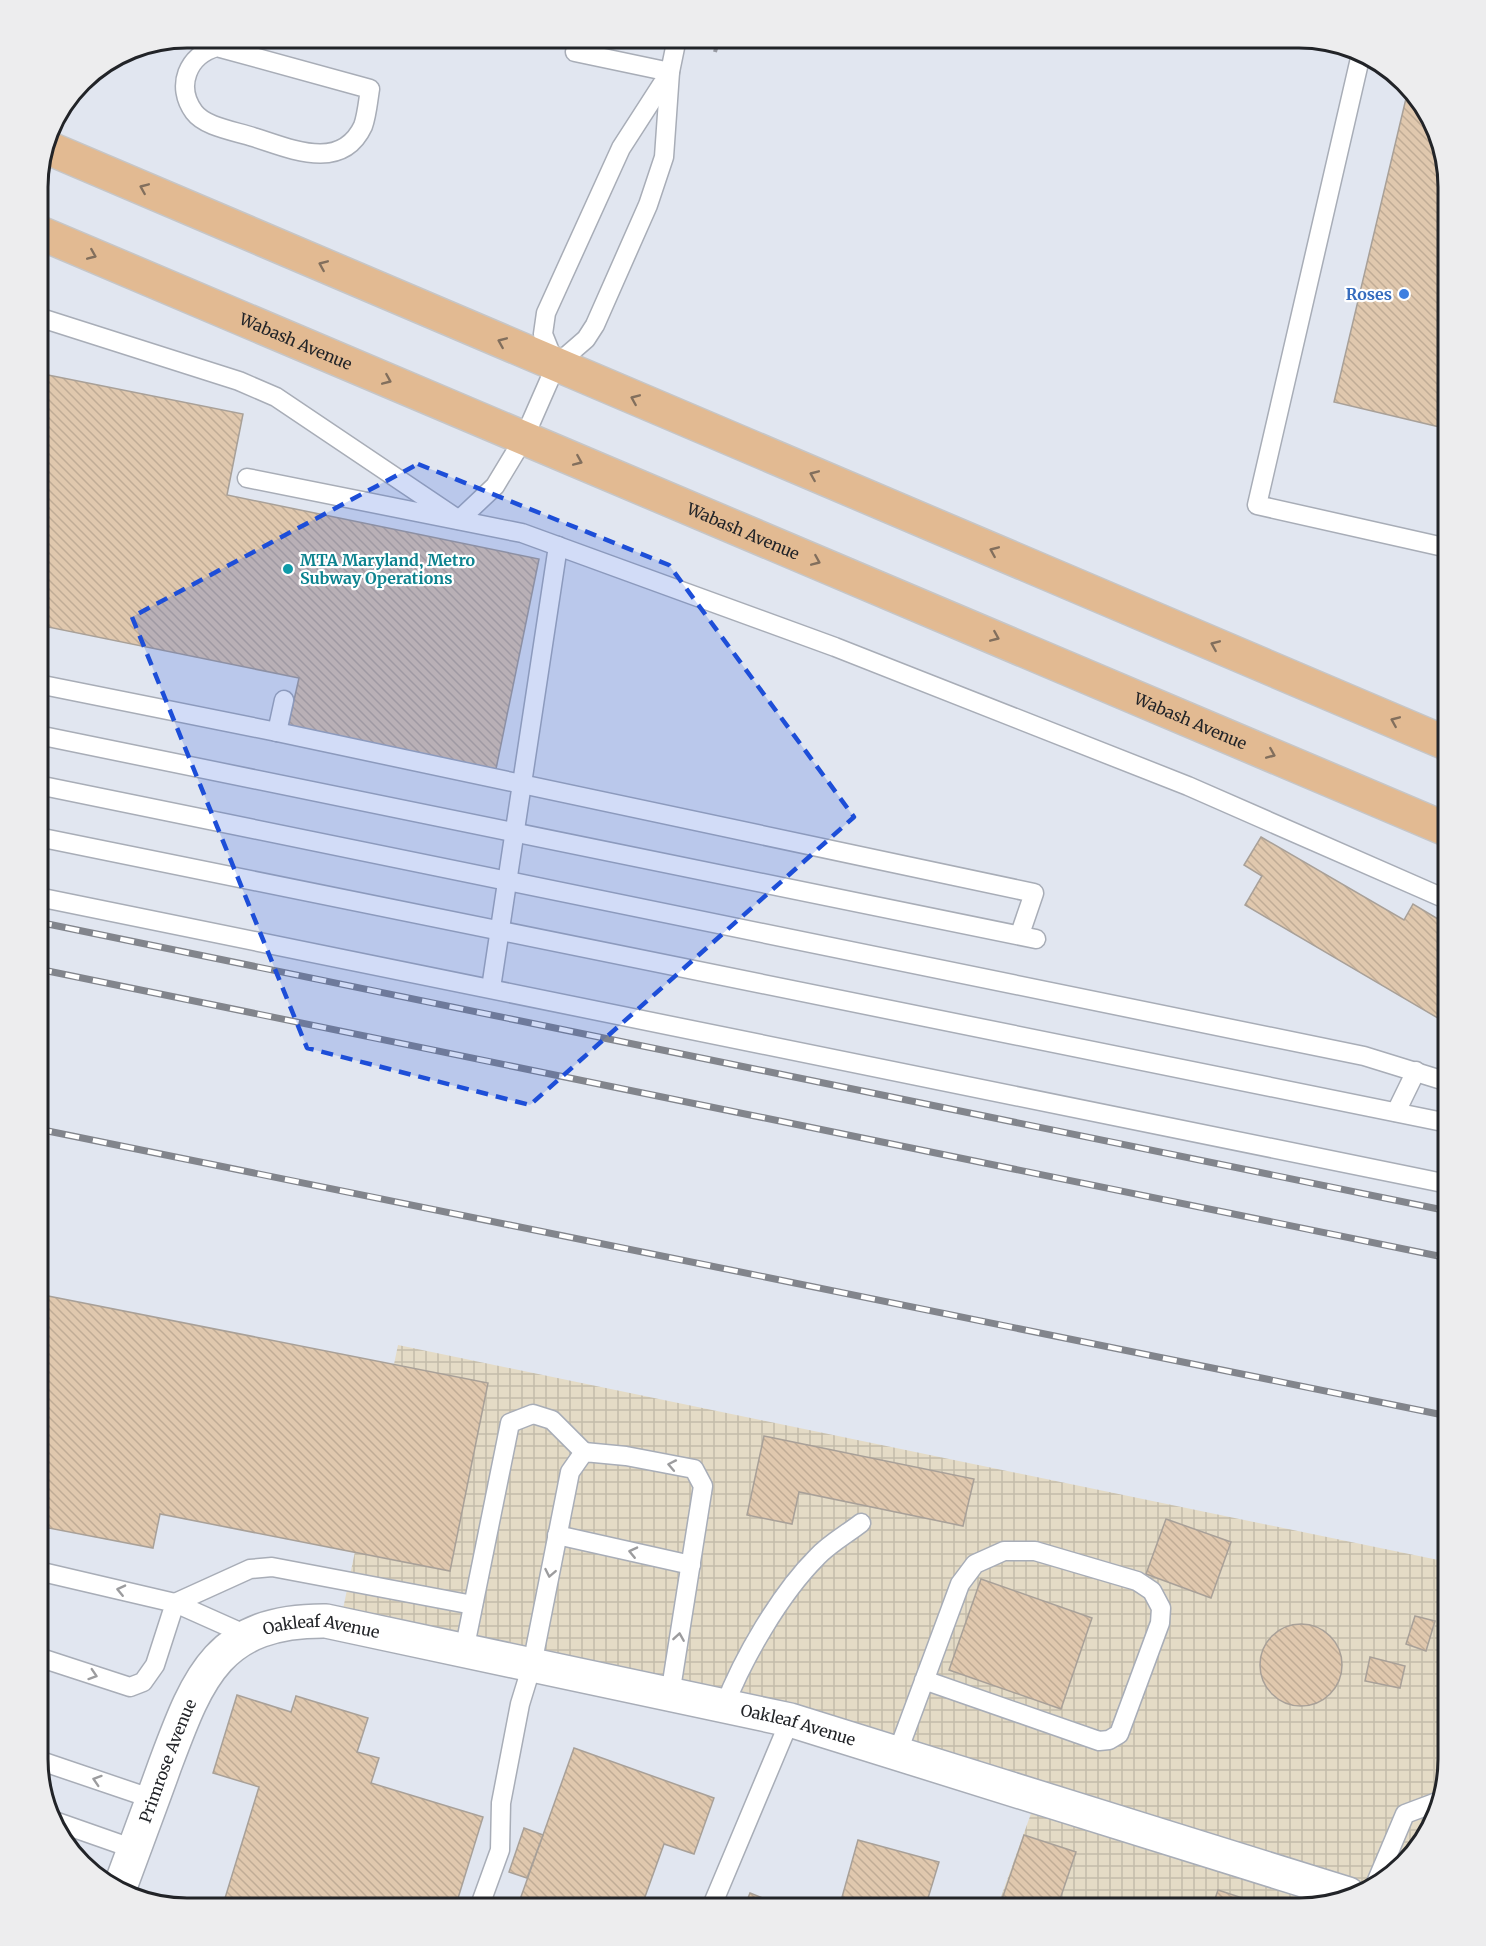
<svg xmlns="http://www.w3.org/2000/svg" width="1486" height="1946" viewBox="0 0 1486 1946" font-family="Merriweather,serif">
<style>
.industrial{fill:url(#industrial-grid)}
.building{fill:url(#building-back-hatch);stroke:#a8a098;stroke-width:1.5}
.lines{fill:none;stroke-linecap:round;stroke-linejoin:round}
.service-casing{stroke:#a8adb7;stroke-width:21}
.minor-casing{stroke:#a8adb7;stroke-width:36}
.primary-casing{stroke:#c6c6c7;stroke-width:36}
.path{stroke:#999ca4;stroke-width:4;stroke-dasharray:4.5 4.5;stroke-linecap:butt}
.service{stroke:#fff;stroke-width:18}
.minor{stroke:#fff;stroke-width:33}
.primary{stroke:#e2ba92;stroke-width:33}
.rail-casing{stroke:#82858c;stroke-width:7}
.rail{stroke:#fff;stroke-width:4.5;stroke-dasharray:14;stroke-linecap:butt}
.oneway{stroke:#826f5d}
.oneway2{stroke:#9c9c9e}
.marked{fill:#1d4ed8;fill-opacity:0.2;stroke:#1d4ed8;stroke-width:4.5;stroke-dasharray:12 8;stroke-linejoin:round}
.shop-dot{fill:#3f7fe0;stroke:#fff;stroke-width:2}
.culture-dot{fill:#0f9aa8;stroke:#fff;stroke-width:2}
.labels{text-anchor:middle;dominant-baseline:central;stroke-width:4.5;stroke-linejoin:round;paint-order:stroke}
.shop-label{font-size:16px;font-weight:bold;fill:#366cbe;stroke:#fff;text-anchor:end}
.street-label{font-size:16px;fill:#222428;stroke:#fff}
.culture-label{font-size:16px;font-weight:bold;fill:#0d838f;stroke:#fff;text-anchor:start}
.rim{fill:none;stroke:#222428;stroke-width:3}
</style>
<defs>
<pattern id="industrial-grid" width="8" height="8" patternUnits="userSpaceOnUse" patternTransform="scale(1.5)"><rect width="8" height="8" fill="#e4dbc6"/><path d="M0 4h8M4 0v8" fill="none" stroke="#c3bcaa"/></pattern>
<pattern id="building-back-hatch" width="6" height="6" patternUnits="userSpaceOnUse" patternTransform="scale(1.5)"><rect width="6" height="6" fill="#e0c8ae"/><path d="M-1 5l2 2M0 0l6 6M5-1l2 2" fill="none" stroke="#c0ac96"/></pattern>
</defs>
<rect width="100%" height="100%" fill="#e1e6f0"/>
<!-- industrial -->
<path class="industrial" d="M398,1345L1448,1562V1759L1429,1833L1382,1883L1299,1908H997L1038,1794L338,1633Z"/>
<!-- building -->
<g class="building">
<path d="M303,38H324L323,42Z"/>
<path d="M1408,90L1423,104L1448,187V429L1334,402Z"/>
<path d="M38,373L243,414L227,495L539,559L496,769L288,727L299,678L38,625Z"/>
<path d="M1261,837L1404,920L1413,904L1448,925V1024L1245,905L1262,876L1244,865Z"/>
<path d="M38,1294L488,1383L450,1571L160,1514L153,1548L38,1526Z"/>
<path d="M764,1436L974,1479L963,1526L799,1492L792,1524L747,1515Z"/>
<path d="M1166,1519L1231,1542L1211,1598L1146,1574Z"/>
<path d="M981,1579L1092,1618L1061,1709L949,1670Z"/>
<path d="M1415,1616L1435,1621L1426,1651L1406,1644Z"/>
<circle cx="1301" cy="1665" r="41"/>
<path d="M1370,1657L1405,1666L1400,1688L1365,1681Z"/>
<path d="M237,1695L291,1712L296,1696L368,1718L357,1752L379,1758L371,1783L483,1817L455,1908H222L259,1787L213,1773Z"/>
<path d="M574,1748L714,1798L694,1854L664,1844L641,1908H517Z"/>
<path d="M524,1828L543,1835L527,1878L509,1872Z"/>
<path d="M1024,1835L1076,1852L1057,1908H999Z"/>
<path d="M858,1840L939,1862L925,1908H839Z"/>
<path d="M1218,1890L1273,1908H1212Z"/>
<path d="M750,1893L788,1908H744Z"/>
</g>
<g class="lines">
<!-- service casing -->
<g class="service-casing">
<g id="service">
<path d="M217,47L370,89C368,101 367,115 363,126C341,173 289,148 253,137C235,131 205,127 194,112C175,86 188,55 217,47Z"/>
<path d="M1361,54L1257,505L1448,548"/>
<path d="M38,317L239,381L276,397L459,520L495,486L524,438L556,365L586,339L595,325L648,205L664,157L670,72L677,38"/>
<path d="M555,364L543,334L546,313L621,148L670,72L575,52"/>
<path d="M247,478L522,533L835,647L1188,786L1448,900"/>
<path d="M38,684L277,732L284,700"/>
<path d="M277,732L1034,893L1020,934"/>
<path d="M38,735L1036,939"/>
<path d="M38,785L1364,1056L1448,1082"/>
<path d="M38,837L1448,1123"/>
<path d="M38,897L1448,1184"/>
<path d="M491,988L558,546"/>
<path d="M1396,1112L1416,1071"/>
<path d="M557,1535L691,1565"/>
<path d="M175,1603L250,1569L272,1567L473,1605"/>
<path d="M175,1603L249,1636"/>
<path d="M464,1651L510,1423L533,1414L552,1420L584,1452"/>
<path d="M38,1657L130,1687L143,1682L155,1665L175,1603L38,1571"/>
<path d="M724,1707C743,1658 780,1594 817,1557C829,1544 847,1534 861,1523"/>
<path d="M897,1754L960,1584L975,1564L1004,1551H1035L1137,1581L1152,1591L1161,1608L1160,1623L1119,1734L1109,1740L1099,1741L924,1680"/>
<path d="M38,1760L153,1799"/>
<path d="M57,1822L134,1849"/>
<path d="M1375,1885L1405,1814L1437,1802"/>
<path d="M479,1908L500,1850L501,1803L520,1704L532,1665L570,1472L584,1452L626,1456L694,1469L703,1486L670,1695"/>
<path d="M711,1908L790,1720"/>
</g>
</g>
<!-- minor casing -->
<g class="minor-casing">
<g id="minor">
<path id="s1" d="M119,1890C134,1849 150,1807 165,1765C198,1677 218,1620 326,1621L790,1720L1348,1894"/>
</g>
</g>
<!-- primary casing -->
<g class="primary-casing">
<g id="primary">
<path d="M46,147L1448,744"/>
<path id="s2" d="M38,232L1448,830"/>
</g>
</g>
<!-- path -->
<path class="path" d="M715,52L719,38"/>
<!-- service -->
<use href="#service" class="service"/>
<!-- minor -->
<use href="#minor" class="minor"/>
<!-- primary -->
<use href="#primary" class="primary"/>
<!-- rail casing -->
<g class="rail-casing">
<g id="rail">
<path d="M38,922L1448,1211"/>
<path d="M38,969L1448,1258"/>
<path d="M38,1129L1448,1416"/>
</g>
</g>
<!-- rail -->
<use href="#rail" class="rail"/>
</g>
<!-- one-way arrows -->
<defs><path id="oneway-chevron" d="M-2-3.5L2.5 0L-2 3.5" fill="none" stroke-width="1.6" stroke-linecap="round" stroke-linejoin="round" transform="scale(1.5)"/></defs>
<g class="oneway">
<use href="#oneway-chevron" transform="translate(144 188) rotate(-157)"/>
<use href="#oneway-chevron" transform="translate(92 255) rotate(23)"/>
<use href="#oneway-chevron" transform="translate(323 265) rotate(-157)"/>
<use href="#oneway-chevron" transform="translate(502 342) rotate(-157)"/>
<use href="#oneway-chevron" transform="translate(387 380) rotate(23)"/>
<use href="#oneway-chevron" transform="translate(635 399) rotate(-157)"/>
<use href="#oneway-chevron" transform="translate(578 461) rotate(23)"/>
<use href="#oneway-chevron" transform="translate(814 475) rotate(-157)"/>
<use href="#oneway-chevron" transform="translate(994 551) rotate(-157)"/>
<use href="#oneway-chevron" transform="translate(816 561) rotate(23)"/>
<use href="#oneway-chevron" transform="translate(995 637) rotate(23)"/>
<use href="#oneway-chevron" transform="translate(1215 645) rotate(-157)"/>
<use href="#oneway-chevron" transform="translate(1395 721) rotate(-157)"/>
<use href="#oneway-chevron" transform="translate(1271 754) rotate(23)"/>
</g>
<g class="oneway2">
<use href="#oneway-chevron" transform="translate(672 1465) rotate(-169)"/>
<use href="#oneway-chevron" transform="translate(633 1552) rotate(-167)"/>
<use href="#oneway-chevron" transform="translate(550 1573) rotate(101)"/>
<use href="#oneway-chevron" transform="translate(121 1590) rotate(-167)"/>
<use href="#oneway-chevron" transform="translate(679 1637) rotate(-81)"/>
<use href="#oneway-chevron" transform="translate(93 1675) rotate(18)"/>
<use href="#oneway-chevron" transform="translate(97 1780) rotate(-162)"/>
</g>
<!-- marked area -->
<path class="marked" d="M418,464L669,565L854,817L530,1105L307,1048L132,617Z"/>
<!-- markers -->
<circle class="shop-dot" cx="1404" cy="294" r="6"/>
<circle class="culture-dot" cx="288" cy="569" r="6"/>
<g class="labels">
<!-- shop labels -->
<g class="shop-label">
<text x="1392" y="294">Roses</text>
</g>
<!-- street labels -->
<g class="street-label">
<text stroke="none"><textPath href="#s2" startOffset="280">Wabash Avenue</textPath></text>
<text stroke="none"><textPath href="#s2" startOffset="766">Wabash Avenue</textPath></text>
<text stroke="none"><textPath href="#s2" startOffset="1252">Wabash Avenue</textPath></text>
<text stroke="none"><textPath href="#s1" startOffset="366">Oakleaf Avenue</textPath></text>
<text stroke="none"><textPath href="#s1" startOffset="854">Oakleaf Avenue</textPath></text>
<text stroke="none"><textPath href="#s1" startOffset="138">Primrose Avenue</textPath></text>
</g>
<!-- culture labels -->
<g class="culture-label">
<text x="300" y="560">MTA Maryland, Metro<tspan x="300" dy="18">Subway Operations</tspan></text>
</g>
</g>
<!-- crop -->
<path d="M0 0H1486V1946H0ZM187 48H1299A139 139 0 0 1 1438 187V1759A139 139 0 0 1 1299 1898H187A139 139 0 0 1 48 1759V187A139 139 0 0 1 187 48Z" fill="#ededee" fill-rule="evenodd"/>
<path class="rim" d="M187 48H1299A139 139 0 0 1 1438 187V1759A139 139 0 0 1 1299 1898H187A139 139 0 0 1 48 1759V187A139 139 0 0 1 187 48Z"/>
</svg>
